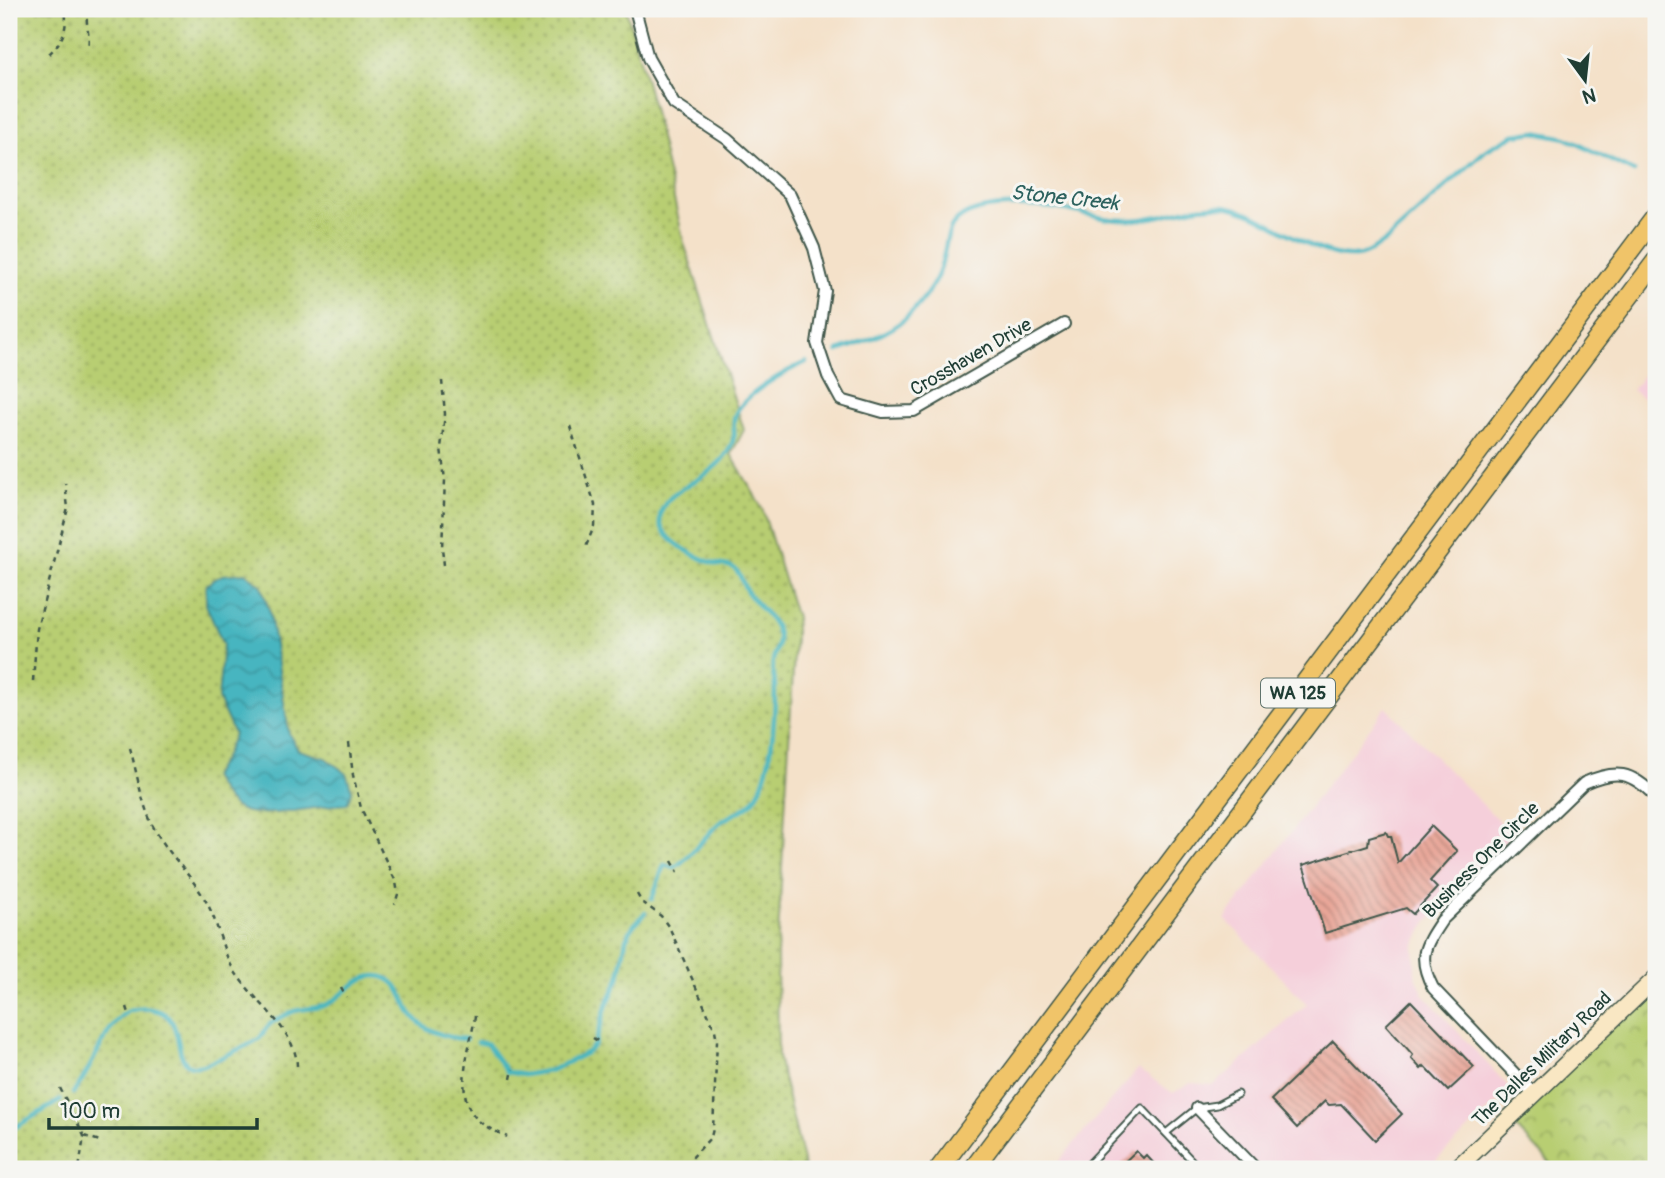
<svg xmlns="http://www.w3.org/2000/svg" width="1665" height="1178" viewBox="0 0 1665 1178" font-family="Pangolin,sans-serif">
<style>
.built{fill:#f5cfda}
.grass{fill:url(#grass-dots);stroke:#6c8653;stroke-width:2}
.park{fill:url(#park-crowns);stroke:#6c8653;stroke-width:2}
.water{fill:url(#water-waves);stroke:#33797a;stroke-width:2}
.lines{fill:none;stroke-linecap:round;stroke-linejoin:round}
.stream{stroke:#47b5c0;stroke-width:4.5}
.building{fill:url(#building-back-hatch)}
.service-casing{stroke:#3f564a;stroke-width:9}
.minor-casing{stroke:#3f564a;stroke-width:14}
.secondary-casing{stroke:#3f564a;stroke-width:19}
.primary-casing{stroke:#3f564a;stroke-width:21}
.path{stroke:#3f564a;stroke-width:2.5;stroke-dasharray:5 5;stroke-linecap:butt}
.service{stroke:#fff;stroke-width:5}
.minor{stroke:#fff;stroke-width:10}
.secondary{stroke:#f9e7c3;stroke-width:16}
.primary{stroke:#f0c469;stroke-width:18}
.labels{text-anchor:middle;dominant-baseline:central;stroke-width:6;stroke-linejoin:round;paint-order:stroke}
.shield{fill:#f6f6f2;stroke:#60746d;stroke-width:2}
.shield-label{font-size:18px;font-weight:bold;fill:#1f3d34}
.street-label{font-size:19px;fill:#1f3d34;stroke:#f6f6f2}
.water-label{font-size:21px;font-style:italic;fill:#2b615e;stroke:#f6f6f2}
</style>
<defs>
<pattern id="grass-dots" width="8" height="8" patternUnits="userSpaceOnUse" patternTransform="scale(1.75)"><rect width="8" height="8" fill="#b8ce72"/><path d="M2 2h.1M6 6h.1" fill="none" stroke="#95a85e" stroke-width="1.8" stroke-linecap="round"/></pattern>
<pattern id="park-crowns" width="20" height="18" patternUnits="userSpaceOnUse" patternTransform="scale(1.75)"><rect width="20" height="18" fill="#b8ce72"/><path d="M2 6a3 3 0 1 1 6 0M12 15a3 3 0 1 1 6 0" fill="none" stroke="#95a85e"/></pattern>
<pattern id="water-waves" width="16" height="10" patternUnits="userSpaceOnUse" patternTransform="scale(1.75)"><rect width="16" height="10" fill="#47b5c0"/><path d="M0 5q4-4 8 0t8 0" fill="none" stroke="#3b949d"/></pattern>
<pattern id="building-back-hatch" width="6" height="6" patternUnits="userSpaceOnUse" patternTransform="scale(1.75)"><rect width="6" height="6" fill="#e9a698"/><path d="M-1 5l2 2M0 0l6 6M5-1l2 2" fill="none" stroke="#bc887d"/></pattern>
</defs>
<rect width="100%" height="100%" fill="#f6f6f2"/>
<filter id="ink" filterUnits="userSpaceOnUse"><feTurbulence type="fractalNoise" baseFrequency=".0143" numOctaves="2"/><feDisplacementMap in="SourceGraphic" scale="14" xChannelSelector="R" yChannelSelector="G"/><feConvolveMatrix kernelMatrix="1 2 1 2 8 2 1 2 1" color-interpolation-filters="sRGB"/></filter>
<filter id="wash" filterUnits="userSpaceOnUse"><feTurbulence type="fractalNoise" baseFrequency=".00686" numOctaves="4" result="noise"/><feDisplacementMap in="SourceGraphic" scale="28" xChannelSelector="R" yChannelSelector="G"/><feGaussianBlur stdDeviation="1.57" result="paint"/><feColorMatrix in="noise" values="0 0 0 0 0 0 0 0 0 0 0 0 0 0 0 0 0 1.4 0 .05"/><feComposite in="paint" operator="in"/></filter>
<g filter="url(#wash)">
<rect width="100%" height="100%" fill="#f4e1c9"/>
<!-- built -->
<g class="built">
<path d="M1656,359V407L1632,390Z"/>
<path d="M1386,707L1512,834L1427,922L1414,946L1415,974L1424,995L1508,1086L1504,1096L1427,1169H1052L1138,1069L1173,1093L1191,1083L1214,1085L1307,1004L1225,919Z"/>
</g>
<!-- grass -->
<path class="grass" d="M9,9H626L653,107L684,243L744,430L731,454L762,508L796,618L777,954L778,1057L805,1169H9Z"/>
<!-- park -->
<path class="park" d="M1656,978V1169H1556L1508,1119Z"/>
<!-- water -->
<path class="water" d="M245,573L261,585L270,613L289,734L298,750L325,758L346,773L352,791L347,804C319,805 264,820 241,810C228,804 219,789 212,777L225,756L234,734L218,699L223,644L206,605V585L222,575Z"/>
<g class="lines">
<!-- stream -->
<g class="stream">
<path d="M838,351C861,343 886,335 905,319C917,308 933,288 939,272C950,244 940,220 978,210C1005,203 1040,206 1067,210C1088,214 1108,221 1130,220C1162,220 1191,203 1223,206C1265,210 1319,265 1361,255C1372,252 1380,245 1388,239L1486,150L1514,135L1535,132L1566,138L1634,172"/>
<path d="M652,899L664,865C668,866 671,868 674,867C683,865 710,831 719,823C730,815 745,811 754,800C772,775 775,717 775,687C775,679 771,670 773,661C774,652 780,645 778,636C776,618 753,604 745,588C742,582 741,575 736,570C731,564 722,566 716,564C699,559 661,540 660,520C659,497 690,485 706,474C719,464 731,453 734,436C735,430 732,422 735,415C744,394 786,371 806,362"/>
<path d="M477,1042L487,1044L507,1072L524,1075L552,1070L588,1052L595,1044L606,1007L619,978L626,939L633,926L645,913"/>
<path d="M73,1093C92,1072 106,1021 129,1011C137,1008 146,1008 155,1010C195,1018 160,1089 218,1059C228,1054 252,1044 260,1038C264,1034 265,1028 269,1025C274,1020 286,1015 292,1012C303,1007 317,1010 328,1004C346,995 359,971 383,977C401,982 402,999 411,1013C423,1031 446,1038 466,1039"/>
<path d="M9,1131L61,1100"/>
</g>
</g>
<g id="blocks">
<!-- building -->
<g class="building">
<path d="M1431,826L1457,851L1430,881L1437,888L1413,914L1406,908L1325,933L1303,865L1368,845L1369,837L1386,832L1388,836H1391L1398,863Z"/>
<path d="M1411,1001L1474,1067L1448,1091L1424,1066L1421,1069L1411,1058L1413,1055L1386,1025Z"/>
<path d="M1333,1041L1402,1114L1375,1140L1341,1104L1329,1105L1325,1101L1297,1128L1271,1100Z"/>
<path d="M1136,1151L1143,1158L1146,1155L1159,1169H1117Z"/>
</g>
</g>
</g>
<g filter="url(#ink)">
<use href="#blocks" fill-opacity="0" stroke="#3f564a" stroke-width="2"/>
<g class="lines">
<!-- service casing -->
<g class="service-casing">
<g id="service">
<path d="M1166,1133L1197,1108L1217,1105L1238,1094"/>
<path d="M1084,1169L1142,1108L1200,1169"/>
</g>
</g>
<!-- minor casing -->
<g class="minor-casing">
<g id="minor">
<path d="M635,9L648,58L674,104L727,139L790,195L814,248L825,291L817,343L828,376L841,400L883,412L914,411L1064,324"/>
<path d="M1534,1094L1433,988C1417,957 1424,947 1442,920L1584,783C1616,769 1631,771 1656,797"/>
<path d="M1197,1108L1256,1169"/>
</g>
</g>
<!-- secondary casing -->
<g class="secondary-casing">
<path id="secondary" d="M1456,1169L1656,978"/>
</g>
<!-- primary casing -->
<g class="primary-casing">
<g id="primary">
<path d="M939,1169L1656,216"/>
<path d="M973,1169L1656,261"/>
</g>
</g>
<!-- path -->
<g class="path">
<path d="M88,9C84,22 91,35 88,47"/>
<path d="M49,54C63,41 68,28 65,9"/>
<path d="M442,381L445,414L441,448L445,480L442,548L444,565"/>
<path d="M570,426L595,505L594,526L585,549"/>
<path d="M33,681L37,629L68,508L65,483"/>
<path d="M349,743L353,775L361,808L396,882L398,894L395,904"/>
<path d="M130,748C138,776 142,810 158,835C173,859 195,880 208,905C218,924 221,946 231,965C248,998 296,1027 297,1066"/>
<path d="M672,861L678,872"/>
<path d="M637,894L641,901L661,916L670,929L715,1030L717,1041L713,1129L711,1137L690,1160"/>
<path d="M341,988L346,997"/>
<path d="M127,1007L130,1016"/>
<path d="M475,1016C471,1046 453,1091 475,1117C483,1127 496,1131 507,1137"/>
<path d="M593,1038L601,1043"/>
<path d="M511,1079L513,1069"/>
<path d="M60,1088L84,1136L79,1169"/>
<path d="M84,1136L100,1141"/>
</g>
<!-- service -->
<use href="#service" class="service"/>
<!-- minor -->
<use href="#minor" class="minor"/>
<!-- secondary -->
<use href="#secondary" class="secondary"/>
<!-- primary -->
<use href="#primary" class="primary"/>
</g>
</g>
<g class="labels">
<!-- shield labels -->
<rect class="shield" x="1261" y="678.5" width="74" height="29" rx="5"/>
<g class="shield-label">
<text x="1298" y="693">WA 125</text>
</g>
<!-- street labels -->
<g class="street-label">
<text transform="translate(971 357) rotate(-30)">Crosshaven Drive</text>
<text transform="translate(1481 860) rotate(-45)">Business One Circle</text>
<text transform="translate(1542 1059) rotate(-44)">The Dalles Military Road</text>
</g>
<!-- water labels -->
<g class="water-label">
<text transform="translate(1065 198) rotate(6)">Stone Creek</text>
</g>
</g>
<!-- margin -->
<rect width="1665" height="1178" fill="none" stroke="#f6f6f2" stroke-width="35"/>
<!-- north arrow -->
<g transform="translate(1585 80) rotate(165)" stroke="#f6f6f2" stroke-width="5" paint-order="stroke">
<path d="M0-5L12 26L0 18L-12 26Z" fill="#1f3d34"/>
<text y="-10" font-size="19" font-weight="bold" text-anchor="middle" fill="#1f3d34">N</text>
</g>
<!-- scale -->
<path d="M49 1118v10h208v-10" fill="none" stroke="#1f3d34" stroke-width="3.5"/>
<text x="60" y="1118" font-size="21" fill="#1f3d34" stroke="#f6f6f2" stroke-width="5" paint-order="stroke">100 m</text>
</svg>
